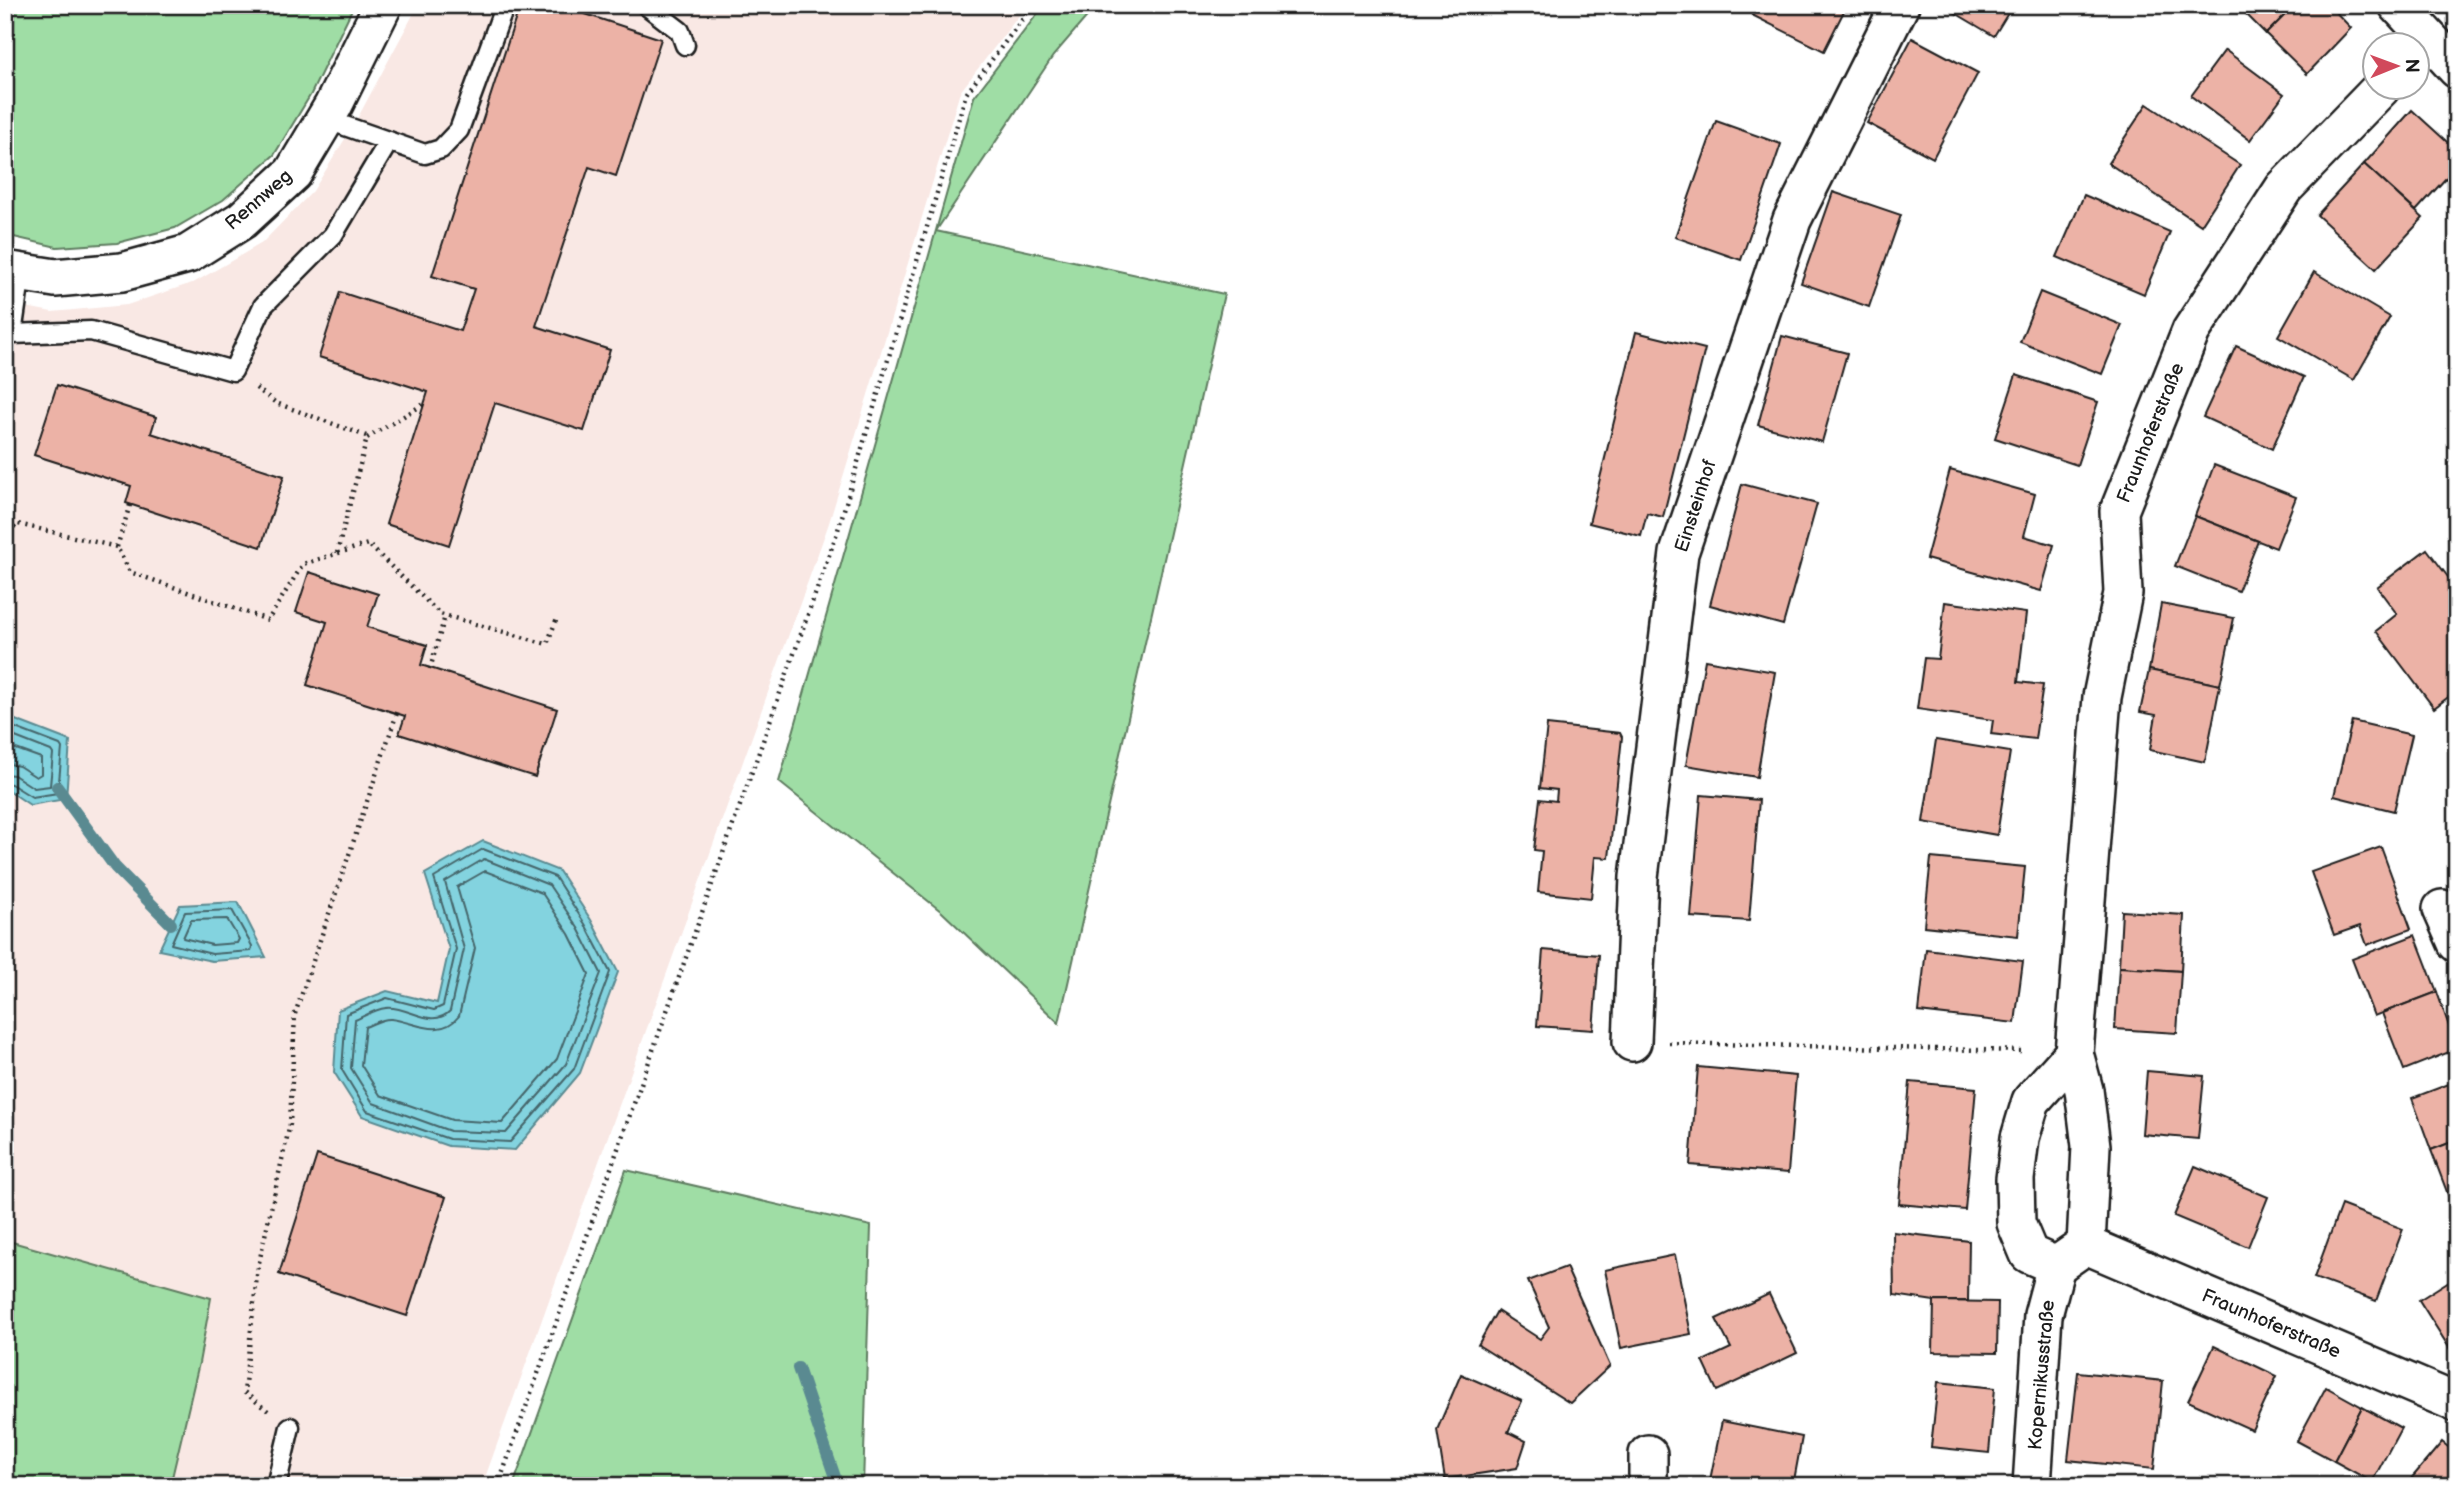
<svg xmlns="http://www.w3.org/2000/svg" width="2462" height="1491" viewBox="0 0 2462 1491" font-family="'Balsamiq Sans',sans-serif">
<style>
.built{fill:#f9e8e4;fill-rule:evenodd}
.green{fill:#9fdda5;stroke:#5e7c60;stroke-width:2}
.water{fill:#83d3df;stroke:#5a8a91;stroke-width:2}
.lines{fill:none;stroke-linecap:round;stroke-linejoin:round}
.shore{stroke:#45656a;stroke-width:2}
.stream{stroke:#5a8a91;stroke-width:12}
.building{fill:#ecb2a6;stroke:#1c1c1c;stroke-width:2}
.service-casing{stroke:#1c1c1c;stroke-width:23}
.minor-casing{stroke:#1c1c1c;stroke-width:42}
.path{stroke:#1c1c1c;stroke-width:4.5;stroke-dasharray:2 5;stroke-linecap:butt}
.service{stroke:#fff;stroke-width:18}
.minor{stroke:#fff;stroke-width:37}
.labels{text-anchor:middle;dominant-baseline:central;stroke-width:7;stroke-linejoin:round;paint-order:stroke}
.street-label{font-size:19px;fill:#1c1c1c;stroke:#fff}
</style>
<rect width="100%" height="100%" fill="#fff"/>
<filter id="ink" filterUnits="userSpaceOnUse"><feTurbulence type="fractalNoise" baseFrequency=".0143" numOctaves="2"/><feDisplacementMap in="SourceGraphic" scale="14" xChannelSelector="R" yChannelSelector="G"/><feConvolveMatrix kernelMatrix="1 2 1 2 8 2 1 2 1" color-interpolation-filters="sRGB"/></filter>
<g filter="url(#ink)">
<!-- built -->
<path class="built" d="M401,5H1027L960,92L829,523L482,1486H170L199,1363L211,1298L5,1240V788L31,805L70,741L5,716V303L52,312L127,305L195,282L262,243L313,191L356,121L414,13ZM559,871L591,920L618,972L335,1072L387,991L437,1003L449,949L425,874Z"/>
<!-- green -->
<g class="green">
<path d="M5,5H354L311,94L274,155L223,200L175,228L117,243L57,247L5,235Z"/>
<path d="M1044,5H1097L1053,56L936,231L1224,294L1059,1023L942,912L779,782L974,97Z"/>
<path d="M626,1170L871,1226L863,1486H513Z"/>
<path d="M5,1240L211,1298L199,1363L170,1486H5Z"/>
</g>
<!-- water -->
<g class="water">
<path d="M5,716L70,741L66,799L30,805L5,788Z"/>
<path d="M483,841L559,871L591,920L618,972L580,1073L515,1150L448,1146L362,1116L334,1072L338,1010L387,991L437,1003L449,949L425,874Z"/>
<path d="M238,902L266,957L212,961L159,950L180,905Z"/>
</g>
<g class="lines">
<!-- shore -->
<g class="shore">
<path d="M5,724L60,745L62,748L58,793L32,797L11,784L5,783"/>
<path d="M5,733L51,751L53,754L50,786L34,788L14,775L5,774"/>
<path d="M5,745L41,758V774L36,777L19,766L5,763"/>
<path d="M483,849L555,877L585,924L610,972L574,1069L510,1142L449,1139L367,1111L342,1070L346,1014L387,998L434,1010L443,1006L456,949L434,878Z"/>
<path d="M484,859L549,885L578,928L601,973L566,1064L506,1133L450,1131L373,1103L351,1068L355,1020C364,1016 376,1009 386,1008C407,1005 432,1030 450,1011L464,949L445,882Z"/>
<path d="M485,871L542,893L569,934L589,974L557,1059L502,1123L452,1120L380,1095L361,1065L365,1027C373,1024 383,1018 391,1019C415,1022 440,1040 459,1016L475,948L457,887Z"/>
<path d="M232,910L252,946L251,951L212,954L171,944L185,912Z"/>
<path d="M227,919L239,939L237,943L212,945L183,938L191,920Z"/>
</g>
<!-- stream -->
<g class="stream">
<path d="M57,787L115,867L171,924"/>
<path d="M798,1368L838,1486"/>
</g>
</g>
<!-- building -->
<g class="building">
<path d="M520,5H558L661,39L616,176L589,167L536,326L610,350L584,431L495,403L449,545L386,524L428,392L319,357L340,292L460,331L474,289L432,276Z"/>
<path d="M1757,5H1847L1824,51L1752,15Z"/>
<path d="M1942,5H2013L1994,36Z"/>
<path d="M2237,5H2295L2266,34Z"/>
<path d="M2295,5H2329L2351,28L2307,74L2266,34Z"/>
<path d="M1912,38L1978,73L1933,158L1867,123Z"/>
<path d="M2225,50L2284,94L2250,140L2191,96Z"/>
<path d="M2147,104L2240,165L2201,225L2108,163Z"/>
<path d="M2412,110L2457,151V166L2416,211L2364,164Z"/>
<path d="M1716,121L1781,144L1741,260L1675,237Z"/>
<path d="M2364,164L2423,218L2376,269L2317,215Z"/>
<path d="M1833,192L1901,215L1869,307L1801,283Z"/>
<path d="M2084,195L2170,232L2144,294L2057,257Z"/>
<path d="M2314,272L2390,317L2354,380L2278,336Z"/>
<path d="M2040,292L2122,325L2102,374L2020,342Z"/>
<path d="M1636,332L1705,349L1663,517L1647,513L1641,536L1589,523Z"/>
<path d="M1782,336L1847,353L1822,442L1758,425Z"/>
<path d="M2236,346L2304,377L2272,449L2203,417Z"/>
<path d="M2016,375L2098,402L2077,465L1995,438Z"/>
<path d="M57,385L156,417L151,433L284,476L261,547L126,503L131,486L34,455Z"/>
<path d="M2214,465L2296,497L2276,548L2195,516Z"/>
<path d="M1950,470L2035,494L2024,536L2054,545L2041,591L1926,559Z"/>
<path d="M1742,484L1817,504L1783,625L1710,605Z"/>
<path d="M2195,516L2258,541L2238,591L2175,566Z"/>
<path d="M2427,549L2457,589V694L2455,692L2434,708L2376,631L2397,614L2377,587Z"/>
<path d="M309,572L378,594L367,627L427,645L421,665L557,709L535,777L399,734L405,716L307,685L327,622L296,612Z"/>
<path d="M1945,602L2026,613L2018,682L2043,685L2035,739L1991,734L1993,720L1917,709L1924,658L1938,659Z"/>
<path d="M2161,604L2234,618L2220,685L2149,670Z"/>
<path d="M1705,660L1775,672L1757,777L1686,765Z"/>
<path d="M2149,670L2220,685L2205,762L2150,750L2156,715L2140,712Z"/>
<path d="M2352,721L2412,735L2394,811L2334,796Z"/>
<path d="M1547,725L1620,733L1622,737L1609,858L1595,857L1591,898L1538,892L1542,851L1534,850L1540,799L1556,801L1557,790L1540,788Z"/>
<path d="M1936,740L2010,752L1997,835L1923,822Z"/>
<path d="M1701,795L1759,800L1749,921L1691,917Z"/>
<path d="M2381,847L2411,929L2367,945L2360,926L2334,935L2311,872Z"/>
<path d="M1931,858L2025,867L2018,936L1924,926Z"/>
<path d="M2122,911L2184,915L2181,971L2119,967Z"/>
<path d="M2415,935L2437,992L2374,1016L2352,959Z"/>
<path d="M1926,949L2023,961L2015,1023L1919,1012Z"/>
<path d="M1543,950L1599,955L1593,1030L1537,1026Z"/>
<path d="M2119,967L2181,971L2177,1033L2115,1029Z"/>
<path d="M2437,992L2457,1049L2404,1070L2382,1013Z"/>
<path d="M1698,1067L1796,1076L1788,1173L1690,1165Z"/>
<path d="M2147,1071L2204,1076L2198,1139L2142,1134Z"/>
<path d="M2457,1081V1140L2431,1150L2412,1098Z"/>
<path d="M1910,1082L1976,1088L1965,1210L1899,1204Z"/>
<path d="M2457,1140V1195L2449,1197L2431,1150Z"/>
<path d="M317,1155L446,1197L407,1316L279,1274Z"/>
<path d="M2195,1166L2268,1197L2248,1247L2174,1216Z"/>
<path d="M2341,1205L2403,1229L2376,1301L2314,1278Z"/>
<path d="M1893,1232L1969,1241L1968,1301H1934L1894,1295Z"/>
<path d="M1675,1255L1691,1334L1621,1348L1605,1270Z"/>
<path d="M1566,1267L1610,1366L1570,1403L1478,1345L1497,1311L1540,1339L1549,1327L1528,1281Z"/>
<path d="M2457,1276V1360L2419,1300Z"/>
<path d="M1769,1294L1797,1353L1717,1391L1703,1361L1731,1348L1716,1319Z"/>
<path d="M1934,1301L1998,1302L1997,1353L1933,1352Z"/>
<path d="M2214,1346L2277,1376L2252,1430L2188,1401Z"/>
<path d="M2078,1372L2163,1381L2154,1469L2068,1460Z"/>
<path d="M1461,1374L1522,1401L1508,1432L1526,1441L1517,1468L1445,1479L1437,1430Z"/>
<path d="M1938,1382L1995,1388L1989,1453L1931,1447Z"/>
<path d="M2326,1387L2362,1407L2334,1461L2297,1441Z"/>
<path d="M2362,1407L2401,1428L2372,1482L2334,1461Z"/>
<path d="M1722,1421L1802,1437L1793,1486L1709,1485Z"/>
<path d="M2442,1442L2457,1454V1486H2417L2410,1480Z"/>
<path d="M1924,1482L1966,1486H1923Z"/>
</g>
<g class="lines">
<!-- service casing -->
<g class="service-casing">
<g id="service">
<path d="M646,5L680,31L685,45"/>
<path d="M325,119L425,154L441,149L459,130L505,5"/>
<path d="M21,272L12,334L91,331L233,371L263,306L333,235L389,141"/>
<path d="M276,1486L290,1427"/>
</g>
</g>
<!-- minor casing -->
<g class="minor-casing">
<g id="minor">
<path d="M2398,5L2457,69"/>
<path d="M5,270L55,278L122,272L188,254L242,220L293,173L333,106L383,5"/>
<path d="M2442,909L2457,943"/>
<path d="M1632,1042L1639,877L1679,553L1792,220L1900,5"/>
<path d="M2074,1053L2031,1101L2020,1138L2015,1179L2016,1223L2029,1254L2056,1266L2086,1245"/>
<path d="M2086,1245L2091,1146L2084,1090L2074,1053L2102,697L2123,593L2119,511L2191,331L2284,188L2381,88"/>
<path d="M2086,1245L2457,1403"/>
<path d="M1648,1454V1486"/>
<path d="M2032,1486L2043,1315L2056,1266"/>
</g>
</g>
<!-- path -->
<g class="path">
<path d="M1023,5L1028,10"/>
<path d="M256,388L276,403L369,437"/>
<path d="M5,521L117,547L130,572L268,620L303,564L368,544L440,614L547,644L557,618"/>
<path d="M5,538L17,524"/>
<path d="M117,547L130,505"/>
<path d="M337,553L367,438L424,404"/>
<path d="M430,669L445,616"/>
<path d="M1669,1043L2024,1051"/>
<path d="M268,1411L244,1392L258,1267L290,1124L295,1014L397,713"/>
<path d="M498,1486L838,530L966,94L1033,5"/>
</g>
<!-- service -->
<use href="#service" class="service"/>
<!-- minor -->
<use href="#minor" class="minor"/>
</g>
</g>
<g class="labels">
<!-- street labels -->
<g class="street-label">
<text transform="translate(259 200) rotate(-41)">Rennweg</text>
<text transform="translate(2151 433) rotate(-68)">Fraunhoferstraße</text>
<text transform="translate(1696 506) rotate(-72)">Einsteinhof</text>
<text transform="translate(2271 1324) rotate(23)">Fraunhoferstraße</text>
<text transform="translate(2042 1375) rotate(-85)">Kopernikusstraße</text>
</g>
</g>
<!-- margin -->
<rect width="2462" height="1491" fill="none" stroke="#fff" stroke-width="28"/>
<rect x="14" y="14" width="2434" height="1463" fill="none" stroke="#1c1c1c" stroke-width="2.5" filter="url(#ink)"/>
<!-- north arrow -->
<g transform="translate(2396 66) rotate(89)"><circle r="33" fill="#ffffff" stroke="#a4a4a4" stroke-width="2"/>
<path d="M0-5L12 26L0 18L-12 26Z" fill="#d1495b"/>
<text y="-10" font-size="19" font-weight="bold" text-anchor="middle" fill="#1c1c1c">N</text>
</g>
</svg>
